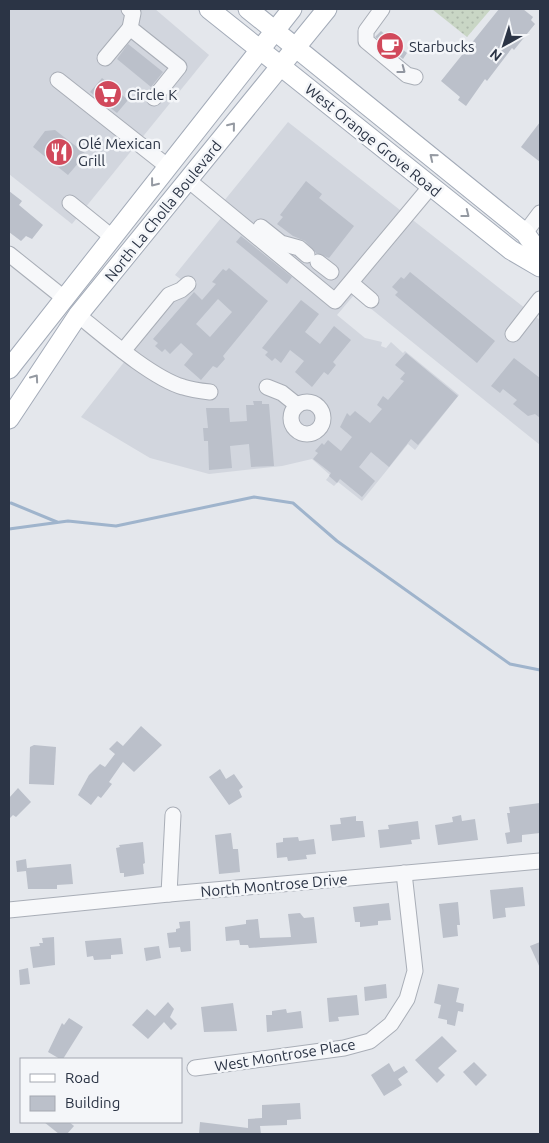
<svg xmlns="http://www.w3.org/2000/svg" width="549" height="1143" viewBox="0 0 549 1143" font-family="Ubuntu,sans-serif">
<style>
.built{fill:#d2d6de}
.garden{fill:url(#garden-dots)}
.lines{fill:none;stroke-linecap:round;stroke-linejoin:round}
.stream{stroke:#9fb4cc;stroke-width:3}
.building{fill:#bbc0ca;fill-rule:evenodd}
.minor-casing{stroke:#a9aeb7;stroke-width:17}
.major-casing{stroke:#a3abb8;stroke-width:21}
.minor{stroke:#f7f8fa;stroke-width:15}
.major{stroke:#fff;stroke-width:19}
.oneway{stroke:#9196a0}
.oneway2{stroke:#959aa2}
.labels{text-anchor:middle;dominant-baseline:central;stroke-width:5;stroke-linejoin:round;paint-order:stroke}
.poi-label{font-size:15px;fill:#2b3445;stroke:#f4f6f9;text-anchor:start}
.street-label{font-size:15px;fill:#2b3445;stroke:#f4f6f9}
</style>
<defs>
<pattern id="garden-dots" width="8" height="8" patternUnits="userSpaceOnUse" patternTransform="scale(1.25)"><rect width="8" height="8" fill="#c9d6c5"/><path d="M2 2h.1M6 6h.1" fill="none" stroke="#adb8ab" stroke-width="1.8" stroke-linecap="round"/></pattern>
</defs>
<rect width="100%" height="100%" fill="#e4e7ec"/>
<!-- built -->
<g class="built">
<path d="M9,9H155L209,55L72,224L9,174Z"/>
<path d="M288,122L540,320V445L354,295L337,315L365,338L382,342L381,346L386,348L391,342L403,353L405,351L459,395L415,450L408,444L362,501L338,482L334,486L326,480L330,475L312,459L282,466L209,474L150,458L81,417L172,301L186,297L194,289L175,275L221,218L215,212Z"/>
</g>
<!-- garden -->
<path class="garden" d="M432,9H491L467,37Z"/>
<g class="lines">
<!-- stream -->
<g class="stream">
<path d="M11,503L57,522"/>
<path d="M9,529L68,521L116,526L254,497L293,503L337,541L510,664L540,670"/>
</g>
</g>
<!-- building -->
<g class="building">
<path d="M499,9H523L533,17L531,20L535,24L514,50L512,48L487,81L485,79L466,106L458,100L460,97L441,81Z"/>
<path d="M381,31L407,53L403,59L375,37Z"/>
<path d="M128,44L163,72L151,87L117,59Z"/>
<path d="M102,78L128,100L117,113L90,92Z"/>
<path d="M540,122V162L521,147Z"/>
<path d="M55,130L86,154L68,175L33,147L45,131Z"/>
<path d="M306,181L322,194L319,198L354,226L329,258L316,253L305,241L293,236L277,224L283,217L280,215Z"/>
<path d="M9,191L22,201L19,205L43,225L32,239L26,236L21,241L9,232Z"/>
<path d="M241,236L292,277L287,284L236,242Z"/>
<path d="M229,268L268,301L223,356L225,359L217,368L213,366L201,380L184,365L193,354L181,343L170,354L165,349L162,352L155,346L158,343L153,339L194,292L202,300L216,284L212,282L223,269L226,271ZM218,299L232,312L210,337L196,324Z"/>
<path d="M410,272L495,341L477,363L395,295L398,292L392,287L401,277L404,279Z"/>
<path d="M301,300L319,314L305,332L320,344L334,326L351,340L333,362L336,365L328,375L324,372L312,387L295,372L304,361L290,350L281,363L275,358L272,361L265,355L268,352L262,348Z"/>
<path d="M406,353L458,396L418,445L411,439L389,467L371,452L359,467L375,481L362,497L340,479L337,483L329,476L331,473L313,459L318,453L315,451L322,443L324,445L328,440L341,451L352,437L340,427L347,413L350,416L355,411L370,423L382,409L377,405L383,396L388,400L404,381L400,379L405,373L395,365Z"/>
<path d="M514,358L540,378V418L535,414L528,416L513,404L517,400L503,389L500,393L491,386Z"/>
<path d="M253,401H262V404H269L274,466L251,467L249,444L230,446L232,468L209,470L208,441H204L203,428H208L206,408H229L230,422L247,421L246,405H254Z"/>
<path d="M141,726L162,745L134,772L123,762L109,782L112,784L101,798L98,796L91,805L78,795L89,775L100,764L105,767L115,754L109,749L117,741L123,746Z"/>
<path d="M34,745L56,747L54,785L29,784L30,747Z"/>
<path d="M220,769L226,779L234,774L243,787L239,790L242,797L229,805L209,777Z"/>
<path d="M18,788L31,802L16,817L13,815L9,819V798Z"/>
<path d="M540,803V833L522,835V842L507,844L505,833L510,832L507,813H510L509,807Z"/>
<path d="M461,815L462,821L475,819L478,840L438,845L435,825L453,822L452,817Z"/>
<path d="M356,816V821H363L365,837L332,841L330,825L341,824L340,818Z"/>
<path d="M418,821L420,839L411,840L412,844L380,848L378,830L389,829L388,825Z"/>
<path d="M231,833L233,849H238L240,872L219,874L215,835Z"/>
<path d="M298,837L299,841L314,839L316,854L306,855L307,859L288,861L287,857L277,858L276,843L283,842V838Z"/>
<path d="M143,842L145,863L143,864L144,874L124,877V873H120L116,848L120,847L119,845Z"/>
<path d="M26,859L27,868L71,864L73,884L57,885V889H28L26,871L17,872L16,861Z"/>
<path d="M523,887L525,906L505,908L506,917L493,919L490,890Z"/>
<path d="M458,902L460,925H457L458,936L443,938L439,904Z"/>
<path d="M389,903L391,920L378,921V925L360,927V922H355L353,907Z"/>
<path d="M300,913L304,918L314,917L317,943L249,948L248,945H240L239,940L226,941L225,927L246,924V920L258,919L260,938L291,937L288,914Z"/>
<path d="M190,921L191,951L181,952L180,947L169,948L167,933L176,932V929L180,928L179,922Z"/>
<path d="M54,937L55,965L33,968L30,947L40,946L39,943H43L42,938Z"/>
<path d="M121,938L123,954L111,955V959L94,960L93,956L87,957L85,941Z"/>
<path d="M540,942V968L530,946Z"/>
<path d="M159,946L161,958L146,961L144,948Z"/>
<path d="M28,968L30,984L20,985L19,970Z"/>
<path d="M386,984L387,998L365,1001L364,987Z"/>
<path d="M438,984L459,988L456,1002L464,1004L463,1012L458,1011L455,1026L447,1024V1020L438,1018L441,1005L434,1003Z"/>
<path d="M357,995L359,1015L338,1017L339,1021L329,1022L327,998Z"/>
<path d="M168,1002L174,1009L170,1017L177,1024L171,1030L164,1022L148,1039L132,1025L147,1009L155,1016Z"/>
<path d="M233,1003L237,1031L204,1032L201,1007Z"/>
<path d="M286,1009L287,1013L301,1011L303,1028L267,1032L266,1015H272V1011Z"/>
<path d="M69,1018L83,1027L63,1059H60L48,1052L62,1023L64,1025Z"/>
<path d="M442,1036L457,1051L438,1068L445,1075L437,1083L415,1060Z"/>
<path d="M474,1062L487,1075L476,1086L463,1072Z"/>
<path d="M389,1063L394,1072L404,1066L408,1072L398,1079L402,1085L384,1096L371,1075Z"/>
<path d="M300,1103L301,1119L287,1120V1125L260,1126L261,1134H199L200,1122L248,1128V1119L262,1118V1105Z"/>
<path d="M44,1122H69L74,1126L67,1134H59Z"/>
</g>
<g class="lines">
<!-- minor casing -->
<g class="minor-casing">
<g id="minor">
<path d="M129,9L133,13L130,28L179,67L154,98"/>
<path d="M382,9L366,31V41L407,75L415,77"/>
<path d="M105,58L130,28"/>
<path d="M58,80L167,166"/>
<path d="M188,180L335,301L431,186"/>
<path d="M70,203L112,237"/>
<path d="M261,227L281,243L299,248L307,255"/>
<path d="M525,233L540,213"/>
<path d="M9,254L64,298"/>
<path d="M318,262L331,272"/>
<path d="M351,283L371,300"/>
<path d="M78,315C104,336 152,378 183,387C192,390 201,391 210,392"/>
<path d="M513,334L540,299"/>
<path d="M123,351L169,295L181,290L188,284"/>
<path d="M267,387L282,393L297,405"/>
<circle cx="307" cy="418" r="16"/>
<path d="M169,894L173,815"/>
<path d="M9,910L169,894L540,861"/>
<path d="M195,1068L344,1048L370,1041L391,1024L407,999L415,971L404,873"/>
</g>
</g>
<!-- major casing -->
<g class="major-casing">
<g id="major">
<path d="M209,9L511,250L540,267"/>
<path d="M248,9L525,233L540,254"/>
<path d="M9,369L292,9"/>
<path d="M9,419L78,315L327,9"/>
</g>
</g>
<!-- minor -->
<use href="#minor" class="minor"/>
<!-- major -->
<use href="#major" class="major"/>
</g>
<!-- one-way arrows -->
<defs><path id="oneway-chevron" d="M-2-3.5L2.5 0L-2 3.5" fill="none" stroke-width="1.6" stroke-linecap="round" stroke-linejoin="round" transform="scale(1.25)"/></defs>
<use class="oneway" href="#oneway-chevron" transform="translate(402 70) rotate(37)"/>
<g class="oneway2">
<use href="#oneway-chevron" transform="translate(232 126) rotate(-51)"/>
<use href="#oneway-chevron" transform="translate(433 157) rotate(-141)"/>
<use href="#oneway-chevron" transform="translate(154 183) rotate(128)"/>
<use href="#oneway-chevron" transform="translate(466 214) rotate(38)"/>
<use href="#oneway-chevron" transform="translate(35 378) rotate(-55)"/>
</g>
<!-- icons -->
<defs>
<g id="cafe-disc" transform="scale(1.4375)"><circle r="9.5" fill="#d1495b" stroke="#f4f6f9"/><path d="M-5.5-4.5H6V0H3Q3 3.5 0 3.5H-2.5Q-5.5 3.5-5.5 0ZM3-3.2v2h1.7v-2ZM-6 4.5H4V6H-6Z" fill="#fff"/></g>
<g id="supermarket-disc" transform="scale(1.4375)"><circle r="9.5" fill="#d1495b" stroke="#f4f6f9"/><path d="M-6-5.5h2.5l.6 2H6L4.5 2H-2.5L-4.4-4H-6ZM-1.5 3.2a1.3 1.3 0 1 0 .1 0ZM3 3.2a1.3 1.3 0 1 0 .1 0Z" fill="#fff"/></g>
<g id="restaurant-disc" transform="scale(1.4375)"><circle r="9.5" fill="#d1495b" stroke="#f4f6f9"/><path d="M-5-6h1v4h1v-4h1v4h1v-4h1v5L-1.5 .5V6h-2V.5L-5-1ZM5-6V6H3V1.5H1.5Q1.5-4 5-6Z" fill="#fff"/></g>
</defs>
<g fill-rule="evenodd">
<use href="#cafe-disc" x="390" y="46"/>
<use href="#supermarket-disc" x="108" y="94"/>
<use href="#restaurant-disc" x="59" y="152"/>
</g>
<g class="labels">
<!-- poi labels -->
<g class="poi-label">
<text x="409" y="46">Starbucks</text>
<text x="127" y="94">Circle K</text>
<text x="78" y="143">Olé Mexican<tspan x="78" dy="17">Grill</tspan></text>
</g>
<!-- street labels -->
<g class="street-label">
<text transform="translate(373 140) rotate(39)">West Orange Grove Road</text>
<text transform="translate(163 211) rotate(-51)">North La Cholla Boulevard</text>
<text transform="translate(274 885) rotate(-5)">North Montrose Drive</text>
<text transform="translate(285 1055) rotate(-9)">West Montrose Place</text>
</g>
</g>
<!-- border -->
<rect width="549" height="1143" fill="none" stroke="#2b3445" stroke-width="20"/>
<!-- legend -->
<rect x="20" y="1058" width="162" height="65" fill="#f4f6f9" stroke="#a4a8b1"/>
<rect x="30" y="1074" width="25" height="8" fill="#ffffff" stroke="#a4a8b1"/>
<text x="65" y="1083" font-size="15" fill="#2b3445">Road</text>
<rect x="30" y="1096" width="25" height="15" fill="#bbc0ca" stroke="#a4a8b1"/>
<text x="65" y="1108" font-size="15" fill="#2b3445">Building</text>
<!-- north arrow -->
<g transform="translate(504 45) rotate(219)" stroke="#f4f6f9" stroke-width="4" paint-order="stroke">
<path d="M0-4L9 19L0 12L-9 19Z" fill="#2b3445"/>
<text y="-8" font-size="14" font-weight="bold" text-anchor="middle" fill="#2b3445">N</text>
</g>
</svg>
